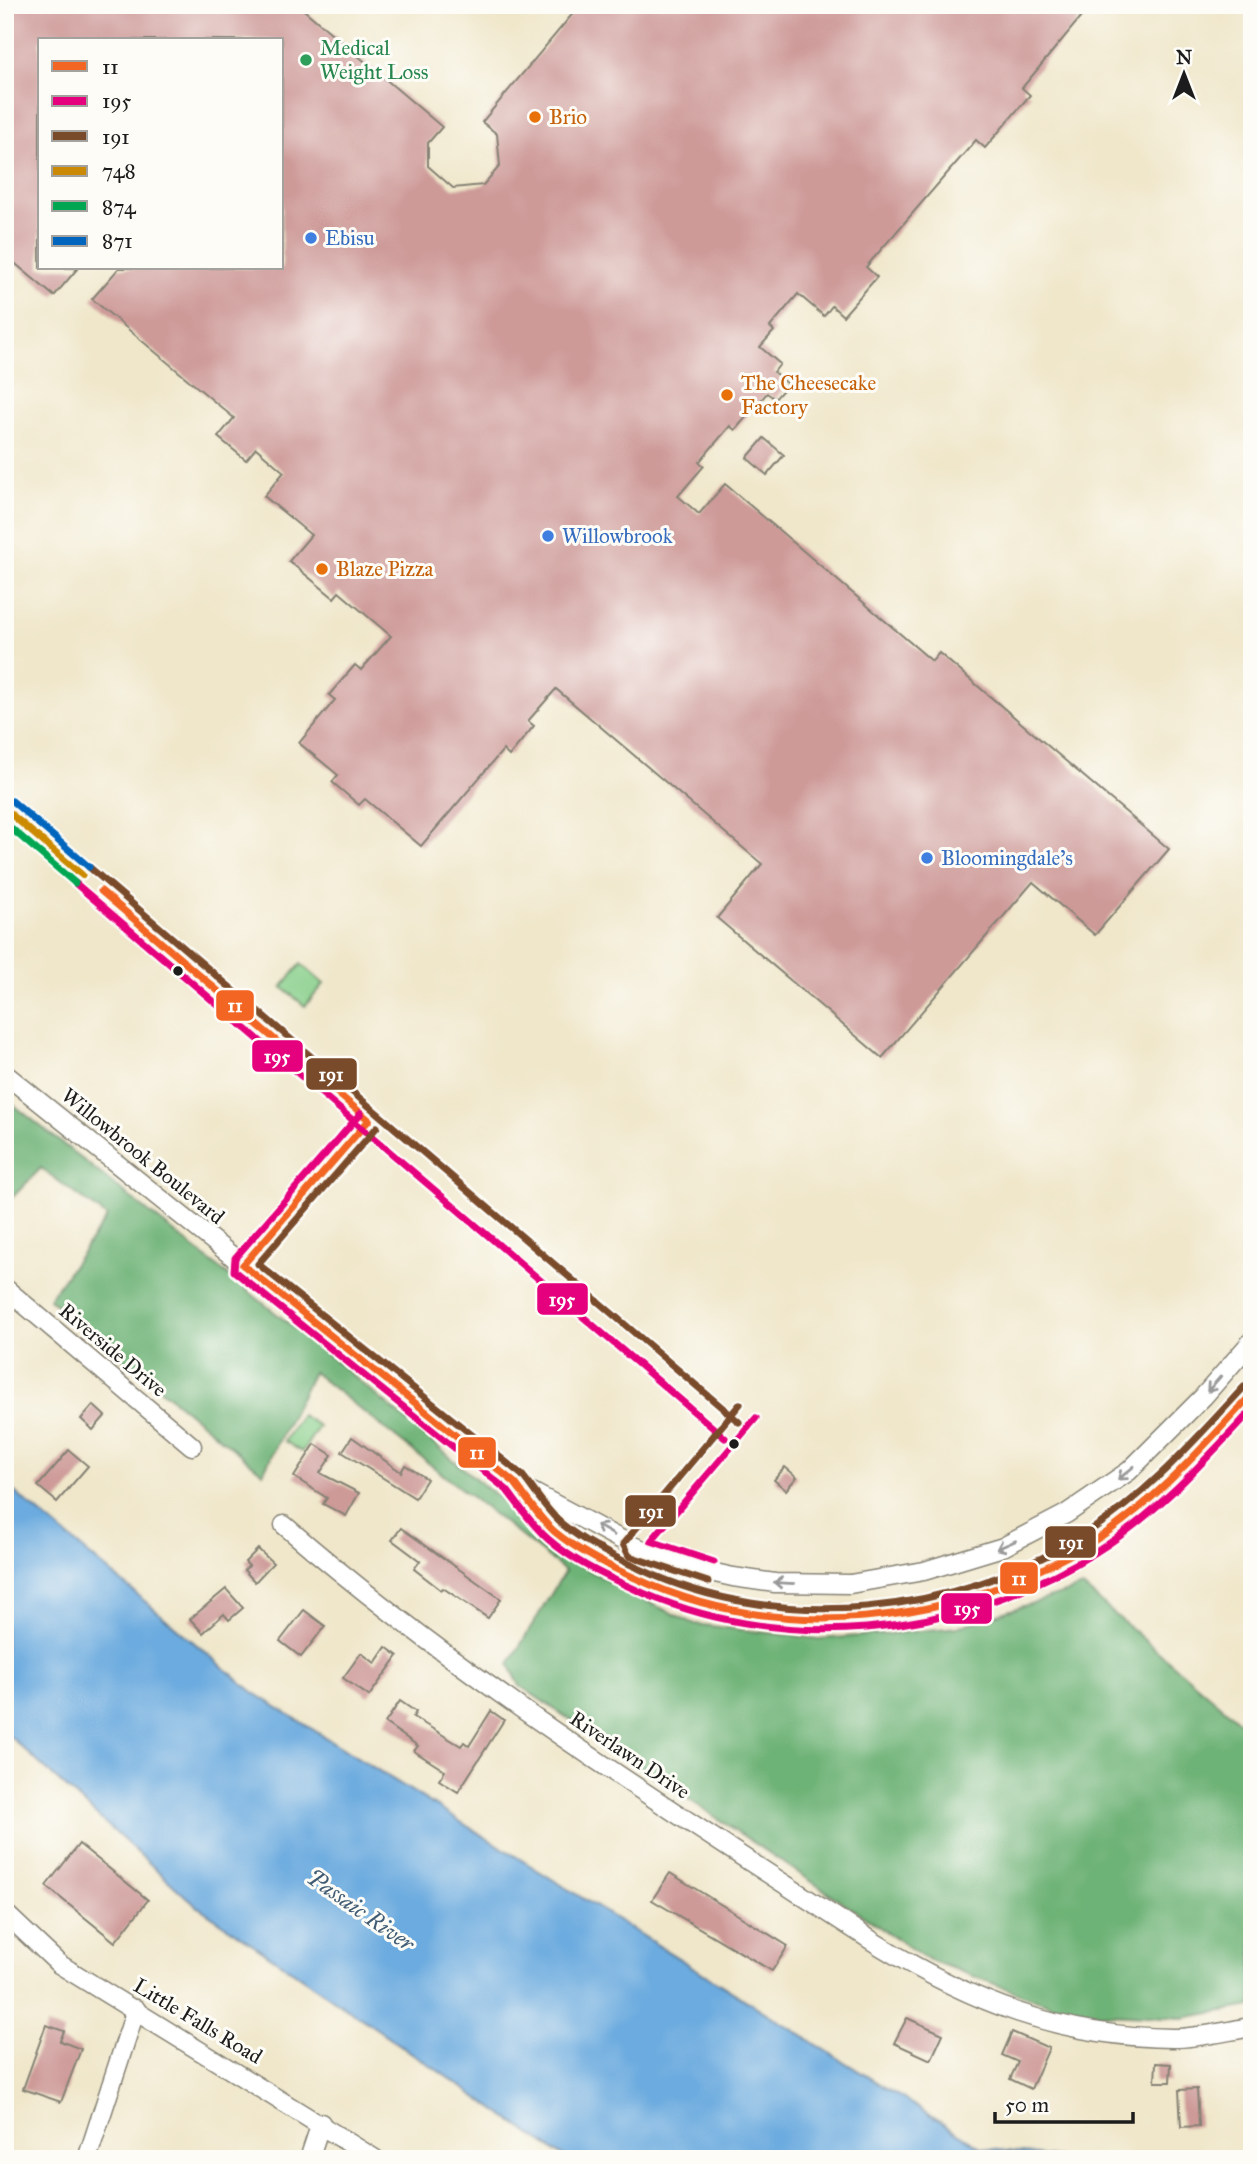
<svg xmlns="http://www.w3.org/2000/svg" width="1257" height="2164" viewBox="0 0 1257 2164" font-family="'IM FELL Great Primer',serif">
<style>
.green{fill:#87cf8a;stroke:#527653;stroke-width:2}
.forest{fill:#6db276;stroke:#446749;stroke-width:2}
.water{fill:#6cabdf;stroke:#44647e;stroke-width:2}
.building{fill:#cd9a98}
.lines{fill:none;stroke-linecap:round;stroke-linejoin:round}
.minor-casing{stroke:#868274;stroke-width:21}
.minor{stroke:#fff;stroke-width:18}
.bus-1-casing{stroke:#fdfcf7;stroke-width:12}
.bus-2-casing{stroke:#fdfcf7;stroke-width:12}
.bus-3-casing{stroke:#fdfcf7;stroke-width:12}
.bus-4-casing{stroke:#fdfcf7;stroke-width:12}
.bus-5-casing{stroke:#fdfcf7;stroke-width:12}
.bus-6-casing{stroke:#fdfcf7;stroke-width:12}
.bus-1{stroke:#f26522;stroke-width:7}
.bus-2{stroke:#e5007d;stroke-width:7}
.bus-3{stroke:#7a4b2a;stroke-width:7}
.bus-4{stroke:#cb8a06;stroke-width:7}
.bus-5{stroke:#00a651;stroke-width:7}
.bus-6{stroke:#0065bd;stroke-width:7}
.oneway{stroke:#999}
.leisure-dot{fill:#2e9e5b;stroke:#fdfcf7;stroke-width:2.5}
.food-dot{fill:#e8710a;stroke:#fdfcf7;stroke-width:2.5}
.shop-dot{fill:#3f7fe0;stroke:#fdfcf7;stroke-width:2.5}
.bus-dot{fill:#1c1c1c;stroke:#fdfcf7;stroke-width:2.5}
.labels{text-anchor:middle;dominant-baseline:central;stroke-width:6;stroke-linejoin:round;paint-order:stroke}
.leisure-label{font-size:21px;fill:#27864d;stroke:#fdfcf7;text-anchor:start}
.food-label{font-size:21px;fill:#c56008;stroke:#fdfcf7;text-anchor:start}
.shop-label{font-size:21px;fill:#366cbe;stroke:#fdfcf7;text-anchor:start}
.street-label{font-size:21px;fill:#1c1c1c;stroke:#fdfcf7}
.water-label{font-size:23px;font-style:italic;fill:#405c74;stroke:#fdfcf7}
.line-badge{stroke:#fdfcf7;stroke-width:2.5}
.badge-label{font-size:19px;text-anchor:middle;font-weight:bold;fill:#fff}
</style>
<rect width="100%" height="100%" fill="#fdfcf7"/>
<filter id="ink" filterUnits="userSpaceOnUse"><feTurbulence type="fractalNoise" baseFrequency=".0143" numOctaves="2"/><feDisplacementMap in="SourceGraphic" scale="14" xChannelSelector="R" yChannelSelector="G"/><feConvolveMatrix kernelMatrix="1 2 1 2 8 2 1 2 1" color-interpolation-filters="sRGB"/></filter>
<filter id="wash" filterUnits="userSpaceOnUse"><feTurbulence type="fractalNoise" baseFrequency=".00686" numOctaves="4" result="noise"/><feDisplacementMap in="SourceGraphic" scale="28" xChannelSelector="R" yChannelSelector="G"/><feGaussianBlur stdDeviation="1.57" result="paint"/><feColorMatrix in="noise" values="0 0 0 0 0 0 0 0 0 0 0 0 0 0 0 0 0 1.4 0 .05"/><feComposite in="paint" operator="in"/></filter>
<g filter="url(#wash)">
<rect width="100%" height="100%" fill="#f0e7cb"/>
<!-- green -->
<g class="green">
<path d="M301,964L324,984L305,1006L282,987Z"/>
<path d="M301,1415L319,1426L302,1452L284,1441Z"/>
</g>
<!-- forest -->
<path class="forest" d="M5,1098L321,1349L575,1562L631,1594L695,1624L819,1639L898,1633L957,1627L1083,1587L1248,1729L1252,1726V2006L1183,2018L1070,2012L927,1959L520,1686L509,1664L565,1571L313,1372L263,1473L49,1299L107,1217L41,1168L5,1205Z"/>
<!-- water -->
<path class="water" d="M5,1484L253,1692L982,2148L1067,2159H567L194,1904L5,1732Z"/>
<g id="blocks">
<!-- building -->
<g class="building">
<path d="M5,5H298L442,127L428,143V166L453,188L483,185L500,166L497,134L482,122L580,5H1091L1022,88L1030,95L985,148L976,140L866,267L877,277L843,316L832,306L824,316L798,294L770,327L774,331L760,347L780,364L774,372L788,384L775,399L767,393L735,430L730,426L699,462L704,466L678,496L699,514L725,484L932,661L939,653L1169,849L1095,935L1033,882L882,1058L717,918L762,864L556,689L528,721L534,726L509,756L503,750L421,846L365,799L359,805L332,782L338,775L299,743L335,700L329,695L355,665L361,670L391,636L339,592L334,598L289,561L311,535L264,496L284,472L256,448L246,460L218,437L234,418L92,299L119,268H282V40H40V268H78L54,296L5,255Z"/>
<path d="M764,438L784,455L767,475L747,458Z"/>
<path d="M93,1405L105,1416L93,1430L81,1419Z"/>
<path d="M352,1437L401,1472L405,1465L427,1479L415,1498L342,1452Z"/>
<path d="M315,1444L332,1455L320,1473L359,1493L346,1516L323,1504L327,1498L294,1477Z"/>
<path d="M69,1450L88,1466L57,1502L38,1486Z"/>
<path d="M785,1467L797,1477L786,1490L774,1480Z"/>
<path d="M401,1528L501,1599L488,1618L443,1588L441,1590L414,1569L420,1561L392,1540Z"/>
<path d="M258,1549L273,1563L255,1582L244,1570L249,1566L245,1562Z"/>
<path d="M226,1589L243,1608L229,1620L224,1614L203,1633L190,1619Z"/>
<path d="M304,1610L325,1626L301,1657L280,1641Z"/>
<path d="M386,1647L398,1656L369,1696L343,1678L361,1653L375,1663Z"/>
<path d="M400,1701L416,1712L413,1717L461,1746L464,1742L469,1746L491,1711L504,1720L458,1792L439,1780L445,1771L414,1751L418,1746L385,1723Z"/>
<path d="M79,1844L148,1900L115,1942L46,1886Z"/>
<path d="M670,1873L788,1946L772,1971L652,1900Z"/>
<path d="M907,2018L943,2034L931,2060L894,2043Z"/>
<path d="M46,2025L64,2031L60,2041L81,2049L61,2102L23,2089Z"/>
<path d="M1012,2032L1049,2048L1031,2089L1010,2079L1018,2062L1002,2055Z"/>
<path d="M1156,2063L1171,2064L1170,2082H1155Z"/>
<path d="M1197,2089L1199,2126L1181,2127L1179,2090Z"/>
</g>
</g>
</g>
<g filter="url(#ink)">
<use href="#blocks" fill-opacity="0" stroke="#868274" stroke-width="2"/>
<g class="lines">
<!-- minor casing -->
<g class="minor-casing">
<g id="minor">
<path d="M5,1074L515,1483L633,1546L692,1568L733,1577L775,1583L850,1584L924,1571L1003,1547L1066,1514L1129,1471L1203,1397L1252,1341"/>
<path d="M5,1288L192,1446"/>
<path d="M518,1488C528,1500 537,1514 548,1525C565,1542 589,1554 610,1566C757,1650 946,1632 1089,1544C1152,1505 1202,1448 1252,1394"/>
<path d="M284,1525C468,1684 674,1812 877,1944C972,2002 1060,2037 1173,2038C1199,2038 1226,2031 1252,2027"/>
<path d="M5,1913L59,1964L375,2159"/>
<path d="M87,2159L136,2009"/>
<path d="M309,2159L321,2123"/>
</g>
</g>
<!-- minor -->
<use href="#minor" class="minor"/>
<!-- bus-1 casing -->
<g class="bus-1-casing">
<g id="bus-1">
<path d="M101,891L369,1120"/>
<path d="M243,1265L515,1483C528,1500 539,1518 555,1532C578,1551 606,1565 633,1577C780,1646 951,1626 1089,1544C1152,1506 1202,1448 1252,1394"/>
<path d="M243,1265L369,1120"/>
</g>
</g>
<!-- bus-2 casing -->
<g class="bus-2-casing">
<g id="bus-2">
<path d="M75,883L725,1438"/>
<path d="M361,1113L235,1258L234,1271L507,1490C520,1507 532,1525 548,1539C572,1560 601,1574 630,1587C778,1657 957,1638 1096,1552C1156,1515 1204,1461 1252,1410"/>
<path d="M714,1562L651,1541L756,1418"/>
</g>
</g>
<!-- bus-3 casing -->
<g class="bus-3-casing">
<g id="bus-3">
<path d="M89,867L739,1422"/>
<path d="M377,1127L258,1264L522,1475C535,1491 546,1510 562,1524C585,1543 613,1556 640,1569C781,1635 954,1616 1085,1534C1147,1495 1195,1440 1244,1387"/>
<path d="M708,1582L629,1556L623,1544L740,1404"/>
</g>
</g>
<!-- bus-4 casing -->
<g class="bus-4-casing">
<path id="bus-4" d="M5,809L82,875"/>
</g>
<!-- bus-5 casing -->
<g class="bus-5-casing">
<path id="bus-5" d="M5,823L75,883"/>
</g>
<!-- bus-6 casing -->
<g class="bus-6-casing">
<path id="bus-6" d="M12,801L89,867"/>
</g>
<!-- bus-1 -->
<use href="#bus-1" class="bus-1"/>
<!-- bus-2 -->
<use href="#bus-2" class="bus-2"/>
<!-- bus-3 -->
<use href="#bus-3" class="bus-3"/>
<!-- bus-4 -->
<use href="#bus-4" class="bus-4"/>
<!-- bus-5 -->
<use href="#bus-5" class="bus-5"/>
<!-- bus-6 -->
<use href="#bus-6" class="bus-6"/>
</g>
<!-- one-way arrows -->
<defs><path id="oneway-shaft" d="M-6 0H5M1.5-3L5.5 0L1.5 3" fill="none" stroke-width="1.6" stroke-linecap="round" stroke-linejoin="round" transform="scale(1.75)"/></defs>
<g class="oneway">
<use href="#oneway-shaft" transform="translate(1214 1384) rotate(131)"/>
<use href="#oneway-shaft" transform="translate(1126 1473) rotate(140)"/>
<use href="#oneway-shaft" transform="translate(605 1530) rotate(-150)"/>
<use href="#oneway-shaft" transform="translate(1006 1545) rotate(156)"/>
<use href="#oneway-shaft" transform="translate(784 1583) rotate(-177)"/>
</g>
</g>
<!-- markers -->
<circle class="leisure-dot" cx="306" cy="60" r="7"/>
<g class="food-dot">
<circle cx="535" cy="117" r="7"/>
<circle cx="727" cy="395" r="7"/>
<circle cx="322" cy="569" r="7"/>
</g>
<g class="shop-dot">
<circle cx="311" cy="238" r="7"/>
<circle cx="548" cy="536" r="7"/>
<circle cx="927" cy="858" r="7"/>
</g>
<g class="bus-dot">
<circle cx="178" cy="971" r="6"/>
<circle cx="734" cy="1444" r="6"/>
</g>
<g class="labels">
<!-- leisure labels -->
<g class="leisure-label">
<text x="320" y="48">Medical<tspan x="320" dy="24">Weight Loss</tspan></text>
</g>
<!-- food labels -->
<g class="food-label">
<text x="549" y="117">Brio</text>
<text x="741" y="383">The Cheesecake<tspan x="741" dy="24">Factory</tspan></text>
<text x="336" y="569">Blaze Pizza</text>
</g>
<!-- shop labels -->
<g class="shop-label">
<text x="325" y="238">Ebisu</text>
<text x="562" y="536">Willowbrook</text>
<text x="941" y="858">Bloomingdale's</text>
</g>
<!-- street labels -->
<g class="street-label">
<text transform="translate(143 1156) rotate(39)">Willowbrook Boulevard</text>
<text transform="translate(113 1350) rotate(40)">Riverside Drive</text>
<text transform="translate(630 1755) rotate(34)">Riverlawn Drive</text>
<text transform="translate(198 2021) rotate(31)">Little Falls Road</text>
</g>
<!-- water labels -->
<g class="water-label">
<text transform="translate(361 1910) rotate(35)">Passaic River</text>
</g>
</g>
<g class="line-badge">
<rect x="215" y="989" width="40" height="33" rx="7" fill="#f26522"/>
<rect x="251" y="1039" width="53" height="34" rx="7" fill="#e5007d"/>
<rect x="305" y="1057" width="53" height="34" rx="7" fill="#7a4b2a"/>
<rect x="536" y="1282" width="53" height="34" rx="7" fill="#e5007d"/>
<rect x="457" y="1436" width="40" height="33" rx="7" fill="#f26522"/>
<rect x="624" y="1494" width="53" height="34" rx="7" fill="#7a4b2a"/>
<rect x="1044" y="1525" width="53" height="34" rx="7" fill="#7a4b2a"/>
<rect x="999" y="1561" width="40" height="34" rx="7" fill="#f26522"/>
<rect x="940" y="1592" width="53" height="33" rx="7" fill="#e5007d"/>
</g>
<g class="badge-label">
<text x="235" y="1012">11</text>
<text x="277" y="1063">195</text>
<text x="331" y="1081">191</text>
<text x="562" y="1306">195</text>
<text x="477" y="1459">11</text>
<text x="651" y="1518">191</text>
<text x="1071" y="1549">191</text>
<text x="1019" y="1585">11</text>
<text x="967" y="1615">195</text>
</g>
<!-- margin -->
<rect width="1257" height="2164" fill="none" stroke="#fdfcf7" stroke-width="28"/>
<!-- legend -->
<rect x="38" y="38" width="245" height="231" fill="#fdfcf7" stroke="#a3a29f" stroke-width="2"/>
<rect x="52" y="61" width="35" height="10" fill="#f26522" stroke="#a3a29f" stroke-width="2"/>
<text x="102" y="74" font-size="21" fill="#1c1c1c">11</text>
<rect x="52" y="96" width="35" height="10" fill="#e5007d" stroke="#a3a29f" stroke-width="2"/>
<text x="102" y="108" font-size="21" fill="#1c1c1c">195</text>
<rect x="52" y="131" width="35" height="10" fill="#7a4b2a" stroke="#a3a29f" stroke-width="2"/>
<text x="102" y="144" font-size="21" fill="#1c1c1c">191</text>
<rect x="52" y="166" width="35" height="10" fill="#cb8a06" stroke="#a3a29f" stroke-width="2"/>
<text x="102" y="178" font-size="21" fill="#1c1c1c">748</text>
<rect x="52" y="201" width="35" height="10" fill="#00a651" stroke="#a3a29f" stroke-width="2"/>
<text x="102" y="214" font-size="21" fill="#1c1c1c">874</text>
<rect x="52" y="236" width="35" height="10" fill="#0065bd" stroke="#a3a29f" stroke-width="2"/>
<text x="102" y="248" font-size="21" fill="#1c1c1c">871</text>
<!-- north arrow -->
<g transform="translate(1184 74)" stroke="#fdfcf7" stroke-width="5" paint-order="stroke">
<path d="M0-5L12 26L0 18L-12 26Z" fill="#1c1c1c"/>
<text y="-10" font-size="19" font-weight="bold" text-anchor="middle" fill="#1c1c1c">N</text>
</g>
<!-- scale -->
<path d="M995 2112v10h138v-10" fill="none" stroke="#1c1c1c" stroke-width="3.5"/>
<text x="1005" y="2112" font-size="21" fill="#1c1c1c" stroke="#fdfcf7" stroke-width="5" paint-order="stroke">50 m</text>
</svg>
